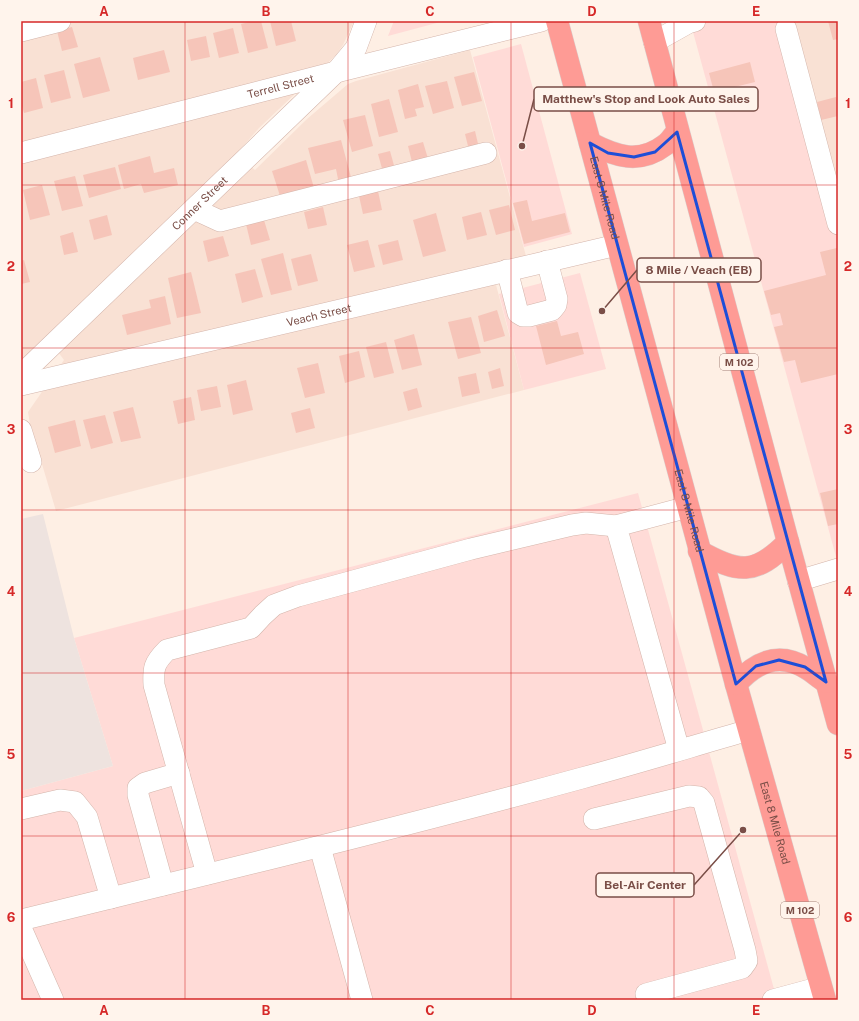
<svg xmlns="http://www.w3.org/2000/svg" width="859" height="1021" viewBox="0 0 859 1021" font-family="'Public Sans',sans-serif">
<style>
.residential{fill:#f9e1d4}
.commercial{fill:#ffdbd7}
.industrial{fill:#eee3df}
.building{fill:#f6c5b9}
.lines{fill:none;stroke-linecap:round;stroke-linejoin:round}
.minor-casing{stroke:#d4b5ab;stroke-width:22}
.highway-casing{stroke:#dacdcb;stroke-width:23}
.minor{stroke:#fff;stroke-width:21}
.highway{stroke:#fe9b95;stroke-width:22}
.marked{fill:none;stroke:#1d4ed8;stroke-width:3;stroke-linejoin:round}
.grid{fill:none;stroke:#d62828;stroke-width:1;stroke-opacity:0.55}
.labels{text-anchor:middle;dominant-baseline:central;stroke-width:3;stroke-linejoin:round;paint-order:stroke}
.shield{fill:#fff4ec;stroke:#a28078;stroke-width:1}
.shield-label{font-size:10px;font-weight:bold;fill:#7a4e47}
.street-label{font-size:11px;fill:#7a4e47;stroke:#fff4ec}
.leader{fill:none;stroke:#7a4e47;stroke-width:1.5}
.callout-dot{fill:#7a4e47;stroke:#fff4ec;stroke-width:1.5}
.callout{fill:#fff4ec;stroke:#7a4e47;stroke-width:1.5}
.callout-label{font-size:12px;text-anchor:middle;font-weight:bold;fill:#7a4e47}
.neatline{fill:none;stroke:#d62828;stroke-width:1.5}
.grid-label{font-size:13px;text-anchor:middle;font-weight:bold;fill:#d62828}
</style>
<rect width="100%" height="100%" fill="#feefe4"/>
<!-- residential -->
<g class="residential">
<path d="M21,21H354L343,45L336,55L259,128L236,154L255,170L307,119L348,84L356,81L470,50L526,256L491,266L524,390L56,511L30,424L28,412L64,360L47,337L21,362Z"/>
<path d="M785,21H838V219Z"/>
</g>
<!-- commercial -->
<g class="commercial">
<path d="M394,21H444L388,36Z"/>
<path d="M690,21H785L838,219V564Z"/>
<path d="M521,44L572,234L524,247L473,57Z"/>
<path d="M580,273L606,369L524,390L499,294Z"/>
<path d="M638,493L777,1000H21V791L113,766L74,638Z"/>
</g>
<!-- industrial -->
<path class="industrial" d="M43,514L74,638L113,766L21,791V519Z"/>
<!-- building -->
<g class="building">
<path d="M253,21H261L268,48L248,53L241,24Z"/>
<path d="M270,21H291L296,41L276,46Z"/>
<path d="M828,21H838V39L833,40Z"/>
<path d="M72,27L78,47L62,51L57,31Z"/>
<path d="M233,28L239,53L219,58L213,33Z"/>
<path d="M206,36L210,57L191,61L187,40Z"/>
<path d="M164,50L170,72L138,80L133,58Z"/>
<path d="M100,57L110,91L83,98L74,64Z"/>
<path d="M750,62L755,82L714,92L709,73Z"/>
<path d="M64,70L71,98L51,103L44,75Z"/>
<path d="M474,72L482,101L462,106L454,77Z"/>
<path d="M36,78L43,108L24,113L21,102V82Z"/>
<path d="M447,81L454,108L433,114L425,86Z"/>
<path d="M418,84L424,107L415,109L417,116L405,119L398,90Z"/>
<path d="M836,97L838,103V116L821,120L817,102Z"/>
<path d="M389,99L398,132L379,137L371,104Z"/>
<path d="M365,115L373,146L352,152L343,120Z"/>
<path d="M475,131L479,148L469,150L465,134Z"/>
<path d="M341,140L352,181L339,184L336,169L315,174L308,148Z"/>
<path d="M423,142L429,162L413,166L408,146Z"/>
<path d="M390,151L395,169L383,172L378,154Z"/>
<path d="M150,156L154,173L174,168L178,185L144,193L141,184L124,189L118,165Z"/>
<path d="M306,160L314,188L281,199L272,171Z"/>
<path d="M115,167L121,189L89,198L83,175Z"/>
<path d="M75,176L83,206L62,211L54,181Z"/>
<path d="M42,185L50,215L30,220L23,190Z"/>
<path d="M378,191L382,210L363,214L359,196Z"/>
<path d="M527,200L532,221L565,213L570,232L524,244L513,203Z"/>
<path d="M509,205L515,230L496,235L489,210Z"/>
<path d="M323,207L327,225L308,229L304,212Z"/>
<path d="M481,212L487,235L467,240L462,217Z"/>
<path d="M436,213L446,251L423,257L413,220Z"/>
<path d="M107,215L112,235L94,240L89,220Z"/>
<path d="M264,220L270,240L251,245L246,224Z"/>
<path d="M73,232L78,252L64,255L60,236Z"/>
<path d="M223,236L229,256L208,262L203,241Z"/>
<path d="M368,240L375,267L354,272L347,245Z"/>
<path d="M398,240L403,260L383,265L378,245Z"/>
<path d="M837,248L838,374L801,383L795,360L784,362L774,327L783,325L780,313L771,315L764,291L826,275L820,252Z"/>
<path d="M283,253L292,290L271,295L261,259Z"/>
<path d="M311,254L318,281L298,286L291,259Z"/>
<path d="M24,260L30,282L21,284V261Z"/>
<path d="M255,269L263,297L242,303L235,274Z"/>
<path d="M191,272L201,313L177,318L168,278Z"/>
<path d="M165,296L171,324L127,335L122,315L151,308L149,300Z"/>
<path d="M497,310L505,336L484,342L478,316Z"/>
<path d="M471,317L481,353L458,359L448,322Z"/>
<path d="M557,321L561,336L578,332L584,354L546,365L536,326Z"/>
<path d="M414,334L422,365L402,370L394,340Z"/>
<path d="M386,342L394,373L374,378L366,347Z"/>
<path d="M359,351L365,377L345,383L339,356Z"/>
<path d="M318,363L325,393L305,398L297,368Z"/>
<path d="M500,368L504,386L492,389L488,372Z"/>
<path d="M476,373L480,393L462,397L458,377Z"/>
<path d="M246,380L253,410L233,415L227,385Z"/>
<path d="M217,386L221,407L201,411L197,390Z"/>
<path d="M417,388L422,407L408,411L403,392Z"/>
<path d="M191,397L195,420L178,424L173,401Z"/>
<path d="M133,407L141,438L121,442L113,412Z"/>
<path d="M310,408L315,428L296,433L291,413Z"/>
<path d="M105,415L113,443L91,449L83,420Z"/>
<path d="M75,420L81,446L55,453L48,427Z"/>
<path d="M838,489V524L828,526L820,493Z"/>
</g>
<g class="lines">
<!-- minor casing -->
<g class="minor-casing">
<g id="minor">
<path d="M786,29L838,224"/>
<path d="M21,31L60,21"/>
<path d="M654,42L688,23L695,21"/>
<path id="s1" d="M21,153L336,72L541,21"/>
<path d="M194,209L220,221L486,153"/>
<path d="M507,270L518,313L523,316H529L552,310L556,305L557,299L547,261"/>
<path id="s2" d="M21,375L336,72L356,48L366,21"/>
<path id="s3" d="M21,385L617,245"/>
<path d="M21,430L31,462"/>
<path d="M798,581L838,569"/>
<path d="M679,750L616,526L688,507"/>
<path d="M21,809L60,800L75,802L87,817L111,898"/>
<path d="M594,819L689,796L699,797L704,803L745,950L747,961L742,968L646,994"/>
<path d="M320,847L362,1000"/>
<path d="M207,874L154,685C153,668 154,663 167,650L251,628L263,615L274,605L298,596L471,549L572,525L586,523L616,526"/>
<path d="M163,885L138,795V788L145,783L179,773"/>
<path d="M21,920C208,874 396,829 582,778C638,763 693,746 749,730"/>
<path d="M21,928L53,1000"/>
<path d="M773,1000L821,987"/>
</g>
</g>
<!-- highway casing -->
<g class="highway-casing">
<g id="highway">
<path id="s4" d="M557,21L736,684L825,1000"/>
<path d="M649,21L788,542L838,724"/>
<path d="M590,143C615,156 639,165 665,145C670,142 673,136 677,132"/>
<path d="M699,551C738,573 755,576 788,542"/>
<path d="M736,684C755,663 778,651 806,668C813,672 819,678 826,682"/>
</g>
</g>
<!-- minor -->
<use href="#minor" class="minor"/>
<!-- highway -->
<use href="#highway" class="highway"/>
</g>
<!-- marked area -->
<path class="marked" d="M677,132L826,682L805,667L779,660L756,666L736,684L590,143L608,153L634,157L655,152Z"/>
<!-- grid -->
<path class="grid" d="M185,21V1000M348,21V1000M511,21V1000M674,21V1000M21,185H838M21,348H838M21,510H838M21,673H838M21,836H838"/>
<g class="labels">
<!-- shield labels -->
<g class="shield">
<rect x="720" y="354" width="38" height="16" rx="3"/>
<rect x="781" y="902" width="38" height="16" rx="3"/>
</g>
<g class="shield-label">
<text x="739" y="362">M 102</text>
<text x="800" y="910">M 102</text>
</g>
<!-- street labels -->
<g class="street-label">
<text stroke="none"><textPath href="#s1" startOffset="268">Terrell Street</textPath></text>
<text stroke="none"><textPath href="#s4" startOffset="183">East 8 Mile Road</textPath></text>
<text stroke="none"><textPath href="#s2" startOffset="248">Conner Street</textPath></text>
<text stroke="none"><textPath href="#s3" startOffset="306">Veach Street</textPath></text>
<text stroke="none"><textPath href="#s4" startOffset="507">East 8 Mile Road</textPath></text>
<text stroke="none"><textPath href="#s4" startOffset="831">East 8 Mile Road</textPath></text>
</g>
</g>
<!-- callouts -->
<path class="leader" d="M522 146L534 99M602 311L637 270M743 830L694 885"/>
<g class="callout-dot">
<circle cx="522" cy="146" r="4"/>
<circle cx="602" cy="311" r="4"/>
<circle cx="743" cy="830" r="4"/>
</g>
<g class="callout">
<rect x="534" y="87" width="224" height="24" rx="4"/>
<rect x="637" y="258" width="124" height="24" rx="4"/>
<rect x="596" y="873" width="98" height="24" rx="4"/>
</g>
<g class="callout-label">
<text x="646" y="103">Matthew's Stop and Look Auto Sales</text>
<text x="699" y="274">8 Mile / Veach (EB)</text>
<text x="645" y="889">Bel-Air Center</text>
</g>
<!-- border -->
<rect width="859" height="1021" fill="none" stroke="#fff4ec" stroke-width="44"/>
<rect x="22" y="22" width="815" height="977" class="neatline"/>
<g class="grid-label">
<text x="104" y="16">A</text>
<text x="266" y="16">B</text>
<text x="430" y="16">C</text>
<text x="592" y="16">D</text>
<text x="756" y="16">E</text>
<text x="11" y="108">1</text>
<text x="848" y="108">1</text>
<text x="11" y="271">2</text>
<text x="848" y="271">2</text>
<text x="11" y="434">3</text>
<text x="848" y="434">3</text>
<text x="11" y="596">4</text>
<text x="848" y="596">4</text>
<text x="11" y="759">5</text>
<text x="848" y="759">5</text>
<text x="11" y="922">6</text>
<text x="848" y="922">6</text>
<text x="104" y="1015">A</text>
<text x="266" y="1015">B</text>
<text x="430" y="1015">C</text>
<text x="592" y="1015">D</text>
<text x="756" y="1015">E</text>
</g>
</svg>
